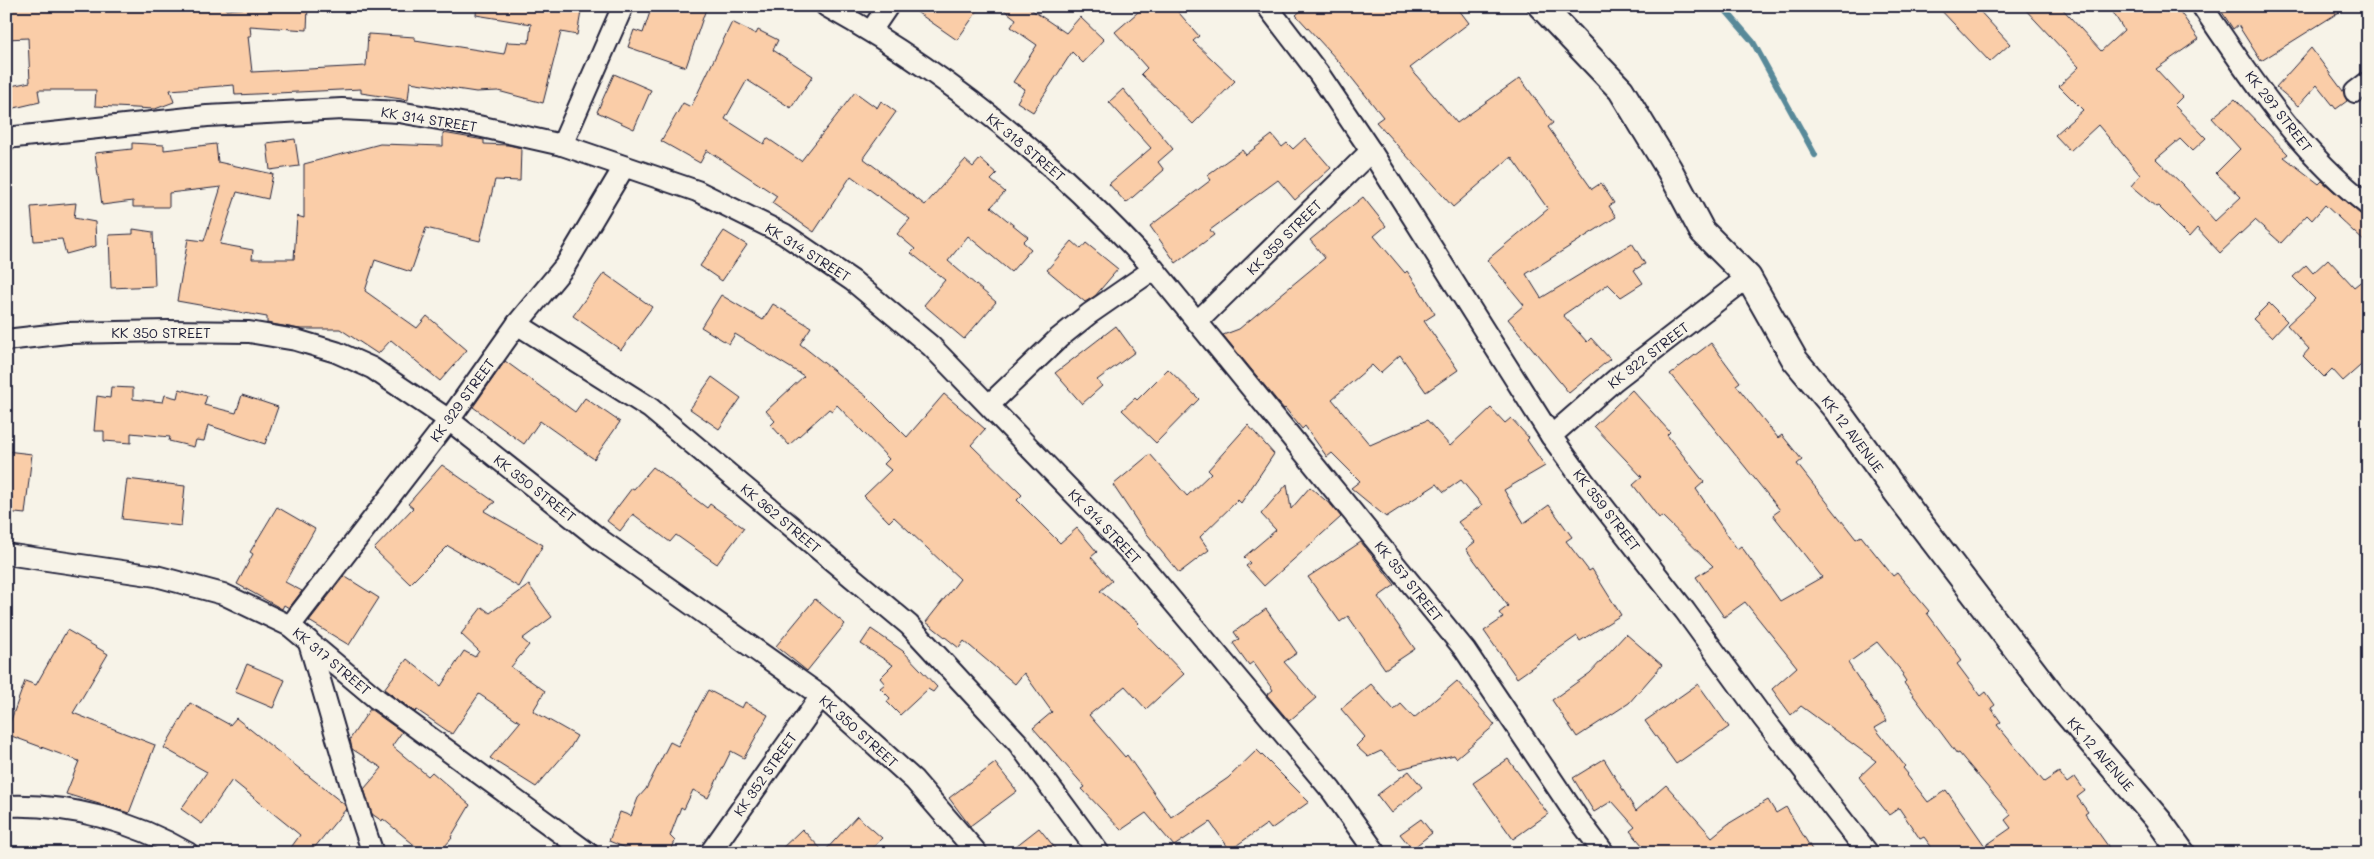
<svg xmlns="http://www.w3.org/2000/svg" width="2374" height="859" viewBox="0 0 2374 859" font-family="Mali,sans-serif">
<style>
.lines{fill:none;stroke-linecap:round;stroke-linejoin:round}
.stream{stroke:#598999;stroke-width:6}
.building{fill:#facda8;stroke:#22223b;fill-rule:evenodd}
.minor-casing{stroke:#22223b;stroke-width:24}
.major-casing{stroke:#22223b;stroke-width:29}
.minor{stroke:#f7f3e8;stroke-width:20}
.major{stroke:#f7f3e8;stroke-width:25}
.labels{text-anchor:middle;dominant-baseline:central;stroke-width:4;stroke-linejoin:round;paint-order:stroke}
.street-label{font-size:14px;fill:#22223b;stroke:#f7f3e8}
</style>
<rect width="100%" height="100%" fill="#f7f3e8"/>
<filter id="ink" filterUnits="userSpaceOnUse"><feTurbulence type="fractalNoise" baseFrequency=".02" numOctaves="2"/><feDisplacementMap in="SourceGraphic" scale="10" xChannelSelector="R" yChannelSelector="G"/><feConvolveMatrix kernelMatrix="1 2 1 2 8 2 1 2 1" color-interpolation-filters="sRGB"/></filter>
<g filter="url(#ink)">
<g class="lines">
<!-- stream -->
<path class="stream" d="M1722,6L1753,42L1815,155"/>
</g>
<!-- building -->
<g class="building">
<path d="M6,6H159V10L226,6V10L271,6H308L307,30L250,26L251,36H248L252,72L366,66L368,34L415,37V40L504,54L507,42L529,43L531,24L476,15L477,6H582L577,35L561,32L543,103L498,91L476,92L410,82L408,100L361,93V89L235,95L234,85L170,90L174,102L155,109L95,106L96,90H38L40,102L6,110V87L30,82L28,38L6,39Z"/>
<path d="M652,6H707L686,67L628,47L634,30L643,33Z"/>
<path d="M908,6H981L957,40Z"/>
<path d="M999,6H1026L1066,33L1080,17L1104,40L1083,63L1072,52L1033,112L1017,102L1025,89L1013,82L1037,45L1011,27L1016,19Z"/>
<path d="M1145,6H1173L1199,36L1193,41L1235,81L1193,124L1141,74L1147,68L1115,32Z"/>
<path d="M1306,6H1456L1469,23L1410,68L1457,123L1520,78L1553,123L1548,127L1592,189L1601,183L1614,203L1609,206L1616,217L1526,274L1541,298L1632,243L1645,264L1634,270L1643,283L1621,297L1608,284L1563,315L1587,342L1591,338L1610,359L1569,393L1508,319L1524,305L1487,260L1548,209L1511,157L1453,207L1376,122L1383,117L1339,62L1296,15Z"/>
<path d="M1937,6H1975L2010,44L1990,62Z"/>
<path d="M2022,6H2060L2101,51L2124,30L2109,6H2176L2199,39L2156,69L2182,97L2174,105L2206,138L2192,151L2180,139L2156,159L2184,186L2215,221L2241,197L2216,173L2240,149L2212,118L2235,99L2288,154L2284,157L2319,184L2322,181L2360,214L2368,217V245L2325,205L2312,220L2307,215L2281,243L2255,220L2220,253L2197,228L2189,237L2158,206L2156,207L2131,186L2140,175L2098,125L2070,151L2055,135L2083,110L2059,86L2079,67Z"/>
<path d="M2218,6H2349L2261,61L2238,25L2233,29Z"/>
<path d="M732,22L756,34L758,30L778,40L773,50L813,76L791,108L747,80L725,119L764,144L767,138L801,161L855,92L877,108L881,101L896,112L863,158L925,205L965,160L973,167L980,159L997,174L991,180L1005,192L991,207L1028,237L1023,242L1031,249L1011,272L968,236L948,261L996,302L964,339L924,305L945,280L911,253L915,249L897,234L910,219L851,176L814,232L772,203L777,196L707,150L700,163L661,141L683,103L691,107Z"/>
<path d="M2311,48L2343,91L2347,101L2336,109L2317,85L2298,106L2276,87Z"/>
<path d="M614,74L651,90L634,129L597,112Z"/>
<path d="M1123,89L1173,149L1158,162L1164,170L1126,203L1109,184L1151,148L1109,102Z"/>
<path d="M443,133L484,140V144L508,145L521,148L520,181L495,180L480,241L426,228L411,272L375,260L365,291L417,328L427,316L467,350L440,381L391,340L378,354L340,329H300L267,323V317L177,301L188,239L204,241L221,187L169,193V207H133V201L102,205L95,153L132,149V143L164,145V150L216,144L218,162L273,174L268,199L237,192L220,244L253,250L252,259H294L297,216L304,218V164L380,144L443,146Z"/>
<path d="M1272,135L1282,147L1287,143L1293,149L1305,138L1331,168L1295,200L1278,180L1210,230L1214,235L1176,263L1150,226L1211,180L1207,175L1242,150L1246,155Z"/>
<path d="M295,139L299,166L270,170L267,143Z"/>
<path d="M1363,197L1386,226L1374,236L1405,273L1407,271L1416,284L1435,314L1424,321L1458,370L1426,392L1400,355L1380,373L1372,365L1332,399L1370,445L1427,420L1450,446L1491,408L1505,423L1511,418L1529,438L1527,440L1545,466L1504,490L1524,523L1549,505L1572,537L1566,541L1589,571L1592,569L1621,615L1580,641L1577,636L1517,678L1484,631L1503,618L1499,613L1508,606L1466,549L1475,542L1458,522L1482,505L1461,480L1444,492L1437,484L1386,517L1351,488L1360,481L1332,453L1327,457L1305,426L1302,429L1285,408L1284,409L1223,335L1239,329L1325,258L1310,240Z"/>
<path d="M76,203L74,218L95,222L96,246L66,254L62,239L34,241L31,207Z"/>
<path d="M133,229L153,232L155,286L111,288L109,235L133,234Z"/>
<path d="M724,231L747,245L722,281L700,266Z"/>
<path d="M1072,241L1081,249L1086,243L1118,269L1095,296L1085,302L1047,270Z"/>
<path d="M2328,259L2354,287L2368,276V359L2343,381L2332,369L2324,377L2303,356L2309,349L2287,325L2315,299L2293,277L2306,265L2313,273Z"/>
<path d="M604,273L652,307L621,350L573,316Z"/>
<path d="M721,295L763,320L773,304L811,327L800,344L867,397L907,437L944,394L985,429L971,445L1022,495L1017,500L1060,543L1077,528L1097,552L1091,557L1112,581L1100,591L1139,623L1137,625L1184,674L1146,709L1125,686L1089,715L1125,757L1127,755L1171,817L1228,778L1257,750L1309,802L1271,829L1267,824L1230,850L1210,822L1174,846L1146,813L1121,830L1082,789L1085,787L1033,728L1052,712L1024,673L1015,684L964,641L959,648L926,622L960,579L894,517L889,522L864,496L891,470L884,464L889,459L837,405L832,411L829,409L789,445L771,425L775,421L766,411L804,376L735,334L729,344L701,327Z"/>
<path d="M2269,303L2287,321L2272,337L2253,319Z"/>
<path d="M1116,326L1135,352L1097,380L1102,386L1082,404L1055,373Z"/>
<path d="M1711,343L1740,382L1736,385L1778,438L1782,435L1802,460L1797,464L1856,539L1861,536L1893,576L1897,573L1929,611L1927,613L1962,660L1957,664L1981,696L1986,692L1995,705L1991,708L2001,722L1997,725L2044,782L2059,772L2067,783L2075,777L2085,791L2077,797L2088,812L2085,814L2113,853H1936L1924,837L1920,839L1899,808L1889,815L1859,777L1876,761L1801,706L1791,715L1772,689L1797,667L1745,602L1724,617L1696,577L1713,566L1662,516L1659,518L1633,485L1642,477L1594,426L1632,390L1670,432L1667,435L1704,482L1696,489L1737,549L1741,546L1780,601L1822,577L1773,515L1780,510L1670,374ZM1877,642L1904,674L1902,675L1906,681L1904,683L1957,754L1959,753L2011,815L2005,820L2011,828L1985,846L1946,790L1928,802L1907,775L1908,774L1903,768L1905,766L1875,728L1887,721L1848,663Z"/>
<path d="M505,361L575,412L585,398L620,422L594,459L540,421L524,444L473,407Z"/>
<path d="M1168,369L1199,399L1156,443L1122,410L1135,398L1137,400Z"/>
<path d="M712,377L741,398L719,429L690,409Z"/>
<path d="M111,387L133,388V399L163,402L165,395L177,398L179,389L207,396L204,405L236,413L242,395L278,407L265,444L208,425L204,441L196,440L194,447L169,441L170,437L131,433V443L104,441V431H94L97,396L110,398Z"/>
<path d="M1248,425L1274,454L1241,503L1238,500L1200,537L1209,550L1179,573L1139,524L1113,485L1150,454L1187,496L1211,473L1208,470Z"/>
<path d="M6,451L32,454L25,514L6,512Z"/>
<path d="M442,465L495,502L484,511L543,545L519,587L448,546L410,584L374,549L413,508L408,504Z"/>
<path d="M653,467L707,508L710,504L744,528L717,564L676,535L670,542L633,514L620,531L607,521L632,488L634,489Z"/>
<path d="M127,479L185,486L181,526L122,519Z"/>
<path d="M1287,484L1291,509L1310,487L1332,506L1341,517L1264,586L1246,566L1250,563L1244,557L1276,530L1261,514Z"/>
<path d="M277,507L315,529L285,582L302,591L289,608L284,605L282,609L237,584L253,554L250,552Z"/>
<path d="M1361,542L1395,585L1378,597L1415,649L1385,669L1348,616L1340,622L1308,577Z"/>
<path d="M344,576L379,598L349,645L309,621Z"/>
<path d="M529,585L552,617L522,639L529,645L511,667L545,691L533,711L577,736L570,748L536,787L490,758L520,722L479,694L452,734L417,710L415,712L384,689L407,659L441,686L464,651L475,657L479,651L461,634L482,607L490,613Z"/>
<path d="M815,599L845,624L807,671L776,646Z"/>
<path d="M1266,609L1297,653L1284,662L1316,698L1289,721L1267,695L1273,690L1253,662L1249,665L1233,643L1239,639L1234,632Z"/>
<path d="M871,629L903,651L937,687L933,692L928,689L900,715L887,702L890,698L880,688L885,684L880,678L893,665L861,644Z"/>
<path d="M67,630L108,654L73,713L155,745L129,813L66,794L79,761L6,734L25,681L36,685Z"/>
<path d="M1626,634L1662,665L1629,703L1577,737L1552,700L1590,673Z"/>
<path d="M247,664L285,680L273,708L235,692Z"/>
<path d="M1457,681L1495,725L1456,758L1454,755L1400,769L1381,751L1368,757L1356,746L1365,737L1341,709L1371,684L1394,710L1401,704L1414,718Z"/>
<path d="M1698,684L1729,727L1676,764L1645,721Z"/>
<path d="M708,690L742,708L745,702L768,715L744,758L731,751L708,798L693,790L684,809L681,807L670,836L675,841L670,853H638L609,841L620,812L631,816L638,798L646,789L670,742L678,746Z"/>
<path d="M190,703L230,725L236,718L345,805L346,809L310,853H287L300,835L232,780L202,824L181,809L207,772L164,748Z"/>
<path d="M370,709L402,732L392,746L428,776L432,772L470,805L451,837L452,838L439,853H424L383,819L382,821L372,814L364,789L382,768L352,749L350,739Z"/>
<path d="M1508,759L1548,814L1513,839L1473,783Z"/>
<path d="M1604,759L1636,811L1666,785L1712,837L1728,824L1768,800L1776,813L1786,807L1814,853H1649L1630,831L1635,827L1612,801L1594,812L1573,778Z"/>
<path d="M995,763L1017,791L970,826L949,798Z"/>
<path d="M1409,771L1422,787L1391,813L1377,795Z"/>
<path d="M857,816L882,838L868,853H777L802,829L824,852Z"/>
<path d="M1421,819L1432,833L1412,849L1400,834Z"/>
<path d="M1039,828L1059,853H1007Z"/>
</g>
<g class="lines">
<!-- minor casing -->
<g class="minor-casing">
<g id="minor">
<path d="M826,6C949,74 1059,165 1154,269L1465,650L1577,817L1604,853"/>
<path d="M1267,6L1319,74L1371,151L1551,436L1585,483L1685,611L1763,718L1868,853"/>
<path d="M2202,6C2250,77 2299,152 2368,205"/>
<path d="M871,31L888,6"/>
<path d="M2355,92L2368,82"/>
<path d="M6,138L207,116L342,109L399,112L478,126L562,145L697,191L784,234L853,281L931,346L1138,560L1331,790L1376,853"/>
<path d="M562,145L623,6"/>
<path d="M1197,322L1371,151"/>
<path d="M517,324L650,408L909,625L1018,743L1099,853"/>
<path d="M6,340L67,333L168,331L249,332L296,340L336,352L372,368L449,420L602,541L821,696L914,780L977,853"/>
<path d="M989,405L1059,338L1089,314L1154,269"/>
<path d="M1551,436L1615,380L1748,277"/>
<path d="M6,554L156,576L223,594L290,626L377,699L588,853"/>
<path d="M290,626L449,420L517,324L565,266L624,167"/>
<path d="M308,640C330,711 348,783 373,853"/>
<path d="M6,806C68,803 135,822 188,853"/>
<path d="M710,853L821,696"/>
</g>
</g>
<!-- major casing -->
<g class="major-casing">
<path id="major" d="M1541,6L1621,90L1669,169L1702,231L1748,277L1795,360L1836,409L1897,493L2053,697L2159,821L2182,853"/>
</g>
<!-- minor -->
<use href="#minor" class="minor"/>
<!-- major -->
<use href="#major" class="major"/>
</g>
</g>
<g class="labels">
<!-- street labels -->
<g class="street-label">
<text transform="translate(2279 111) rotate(52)">KK 297 STREET</text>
<text transform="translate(429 119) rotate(9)">KK 314 STREET</text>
<text transform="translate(1026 147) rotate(40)">KK 318 STREET</text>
<text transform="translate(1284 237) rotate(-45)">KK 359 STREET</text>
<text transform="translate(808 252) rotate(32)">KK 314 STREET</text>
<text x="161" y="332">KK 350 STREET</text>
<text transform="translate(1648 355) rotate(-38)">KK 322 STREET</text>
<text transform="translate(462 400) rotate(-54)">KK 329 STREET</text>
<text transform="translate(1853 434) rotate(53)">KK 12 AVENUE</text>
<text transform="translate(535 488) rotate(38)">KK 350 STREET</text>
<text transform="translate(1607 510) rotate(52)">KK 359 STREET</text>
<text transform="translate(781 518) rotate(40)">KK 362 STREET</text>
<text transform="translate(1105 526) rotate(46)">KK 314 STREET</text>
<text transform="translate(1409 581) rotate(51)">KK 357 STREET</text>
<text transform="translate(332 661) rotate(40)">KK 317 STREET</text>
<text transform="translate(859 731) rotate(42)">KK 350 STREET</text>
<text transform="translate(2101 754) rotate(49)">KK 12 AVENUE</text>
<text transform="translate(765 774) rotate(-55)">KK 352 STREET</text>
</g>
</g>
<!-- margin -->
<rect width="2374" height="859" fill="none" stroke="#f7f3e8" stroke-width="25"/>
<rect x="12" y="12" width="2349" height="834" fill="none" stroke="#22223b" stroke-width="2" filter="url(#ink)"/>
</svg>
